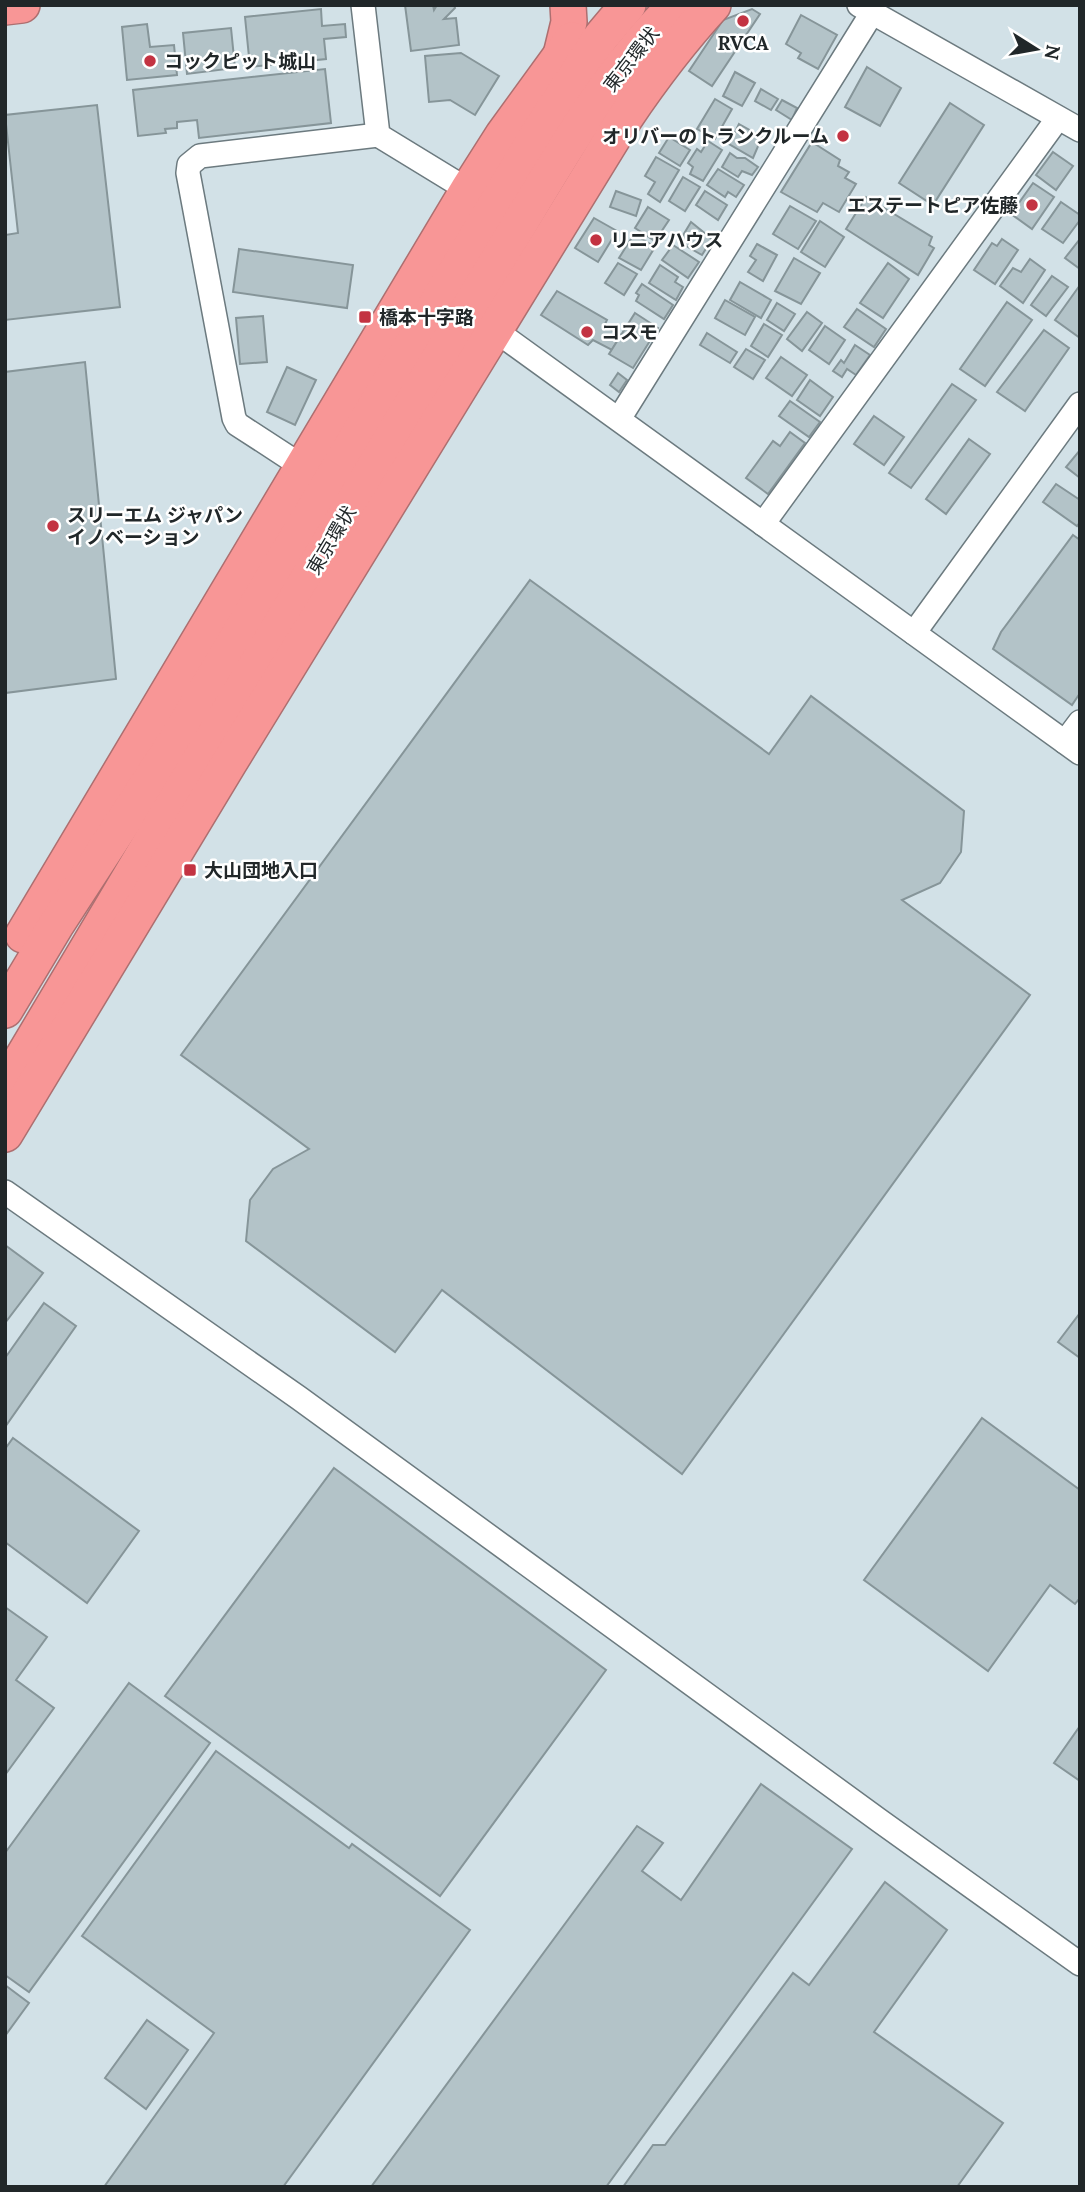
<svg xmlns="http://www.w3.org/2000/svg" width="1085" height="2192" viewBox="0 0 1085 2192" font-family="Lora,'Noto Sans JP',serif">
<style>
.building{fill:#b3c3c8;stroke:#869599;stroke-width:2}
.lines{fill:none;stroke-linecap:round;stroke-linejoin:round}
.minor-casing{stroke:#6c7a7f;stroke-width:26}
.highway-casing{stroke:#ad6f70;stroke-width:38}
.minor{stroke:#fff;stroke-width:23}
.highway{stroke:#f89696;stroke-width:35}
.poi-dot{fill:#c33342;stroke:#fff;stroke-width:2.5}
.labels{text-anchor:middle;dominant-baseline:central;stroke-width:5;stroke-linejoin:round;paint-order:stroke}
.poi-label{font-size:19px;font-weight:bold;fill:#212729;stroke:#fff;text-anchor:start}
.street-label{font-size:19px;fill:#212729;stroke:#fff}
</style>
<rect width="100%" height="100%" fill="#d2e1e7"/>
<!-- building -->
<g class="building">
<path d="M405,5H433L434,10L437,5H454L455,8L444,19L456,18L459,45L411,51Z"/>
<path d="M321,9L322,26L345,24L346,37L324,39L326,59L250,67L245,17Z"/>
<path d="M752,9L760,14L712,86L689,71L723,20Z"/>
<path d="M801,15L837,35L818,69L798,58L801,53L786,44Z"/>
<path d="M147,24L150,47L174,45L177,75L127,80L122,27Z"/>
<path d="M231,28L235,68L187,74L183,33Z"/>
<path d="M461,53L499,76L475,115L450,100L429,102L425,56Z"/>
<path d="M867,67L901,88L880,126L845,107Z"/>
<path d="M325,69L331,123L199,138L197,120L177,122V128L165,129L166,133L138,136L133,90Z"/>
<path d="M735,72L755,83L742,106L723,96Z"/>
<path d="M761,89L778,99L771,110L755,101Z"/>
<path d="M715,99L732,109L715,139L697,129Z"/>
<path d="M782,100L797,108L792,120L776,110Z"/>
<path d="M950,103L984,125L933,205L899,183Z"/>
<path d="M97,105L120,307L5,320V235L18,233L5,115Z"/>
<path d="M739,124L762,137L753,158L729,144Z"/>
<path d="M669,137L690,150L680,166L659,153Z"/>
<path d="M708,141L722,150L703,181L690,174L693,167L688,163L697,149L701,152Z"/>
<path d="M812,142L840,160L838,166L849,172L845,178L856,184L839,212L823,203L817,212L781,192Z"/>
<path d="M1053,152L1073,166L1056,190L1036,175Z"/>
<path d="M730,153L737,158H745L758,167L752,175L742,171L738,177L722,167Z"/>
<path d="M656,157L679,170L660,202L648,194L655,182L645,176Z"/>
<path d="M718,169L744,185L736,197L728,192L725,197L707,185Z"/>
<path d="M683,177L700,187L685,211L669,201Z"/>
<path d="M1033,183L1054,197L1032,229L1011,214Z"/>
<path d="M616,191L641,200L636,216L610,207Z"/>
<path d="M705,191L727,205L718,220L696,205Z"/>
<path d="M866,197L932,237L929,245L934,248L918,275L846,229Z"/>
<path d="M1061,202L1080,215V220L1063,243L1042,229Z"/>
<path d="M790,206L816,221L798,249L773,234Z"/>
<path d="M648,207L669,220L655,241L635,228Z"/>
<path d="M594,218L617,231L598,262L575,248Z"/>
<path d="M820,221L844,237L825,267L801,252Z"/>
<path d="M691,222L712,239L702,255L679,242Z"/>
<path d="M634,234L655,247L641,270L619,258Z"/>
<path d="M1002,239L1018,250L995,284L974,270L992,243L997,246Z"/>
<path d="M1080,239V269L1065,258Z"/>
<path d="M757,244L777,255L763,281L748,272L756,260L750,256Z"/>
<path d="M673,245L699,262L688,278L662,260Z"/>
<path d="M239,249L353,265L347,308L233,292Z"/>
<path d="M794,258L820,273L801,304L775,291Z"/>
<path d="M1030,259L1045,270L1023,303L1000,286L1013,268L1021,272Z"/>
<path d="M618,263L637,274L624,295L605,283Z"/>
<path d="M888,263L909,279L883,318L860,303Z"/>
<path d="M660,265L678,277L675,282L683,287L676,300L649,283Z"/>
<path d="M1052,276L1068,287L1046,316L1031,305Z"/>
<path d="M740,282L771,300L761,318L730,300Z"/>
<path d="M642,284L673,305L664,319L636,301L639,295L636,293Z"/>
<path d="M1080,285V338L1055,320Z"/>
<path d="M557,291L607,320L604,326L621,335L612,350L593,340L588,345L541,315Z"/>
<path d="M725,300L755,317L745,335L715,318Z"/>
<path d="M1007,302L1032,320L985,386L960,369Z"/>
<path d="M777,303L795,314L784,331L767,320Z"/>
<path d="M857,309L886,329L874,347L844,327Z"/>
<path d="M807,312L822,323L802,351L787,339Z"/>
<path d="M635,313L658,328L633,368L609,354Z"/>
<path d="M263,316L267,362L240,364L236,318Z"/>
<path d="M764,324L782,335L768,357L751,346Z"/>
<path d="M825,326L845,340L829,364L809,350Z"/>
<path d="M1044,330L1069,348L1025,411L997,392Z"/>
<path d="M707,333L737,352L730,363L700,345Z"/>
<path d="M855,345L870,355L856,375L847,369L842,377L833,371L841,360L844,363Z"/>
<path d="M746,349L765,360L753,379L734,367Z"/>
<path d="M781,357L807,375L792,396L766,378Z"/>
<path d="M85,362L116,679L5,693V372Z"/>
<path d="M287,367L316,380L295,425L267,412Z"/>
<path d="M618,373L627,380L619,392L610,385Z"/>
<path d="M810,380L833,397L820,416L797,400Z"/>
<path d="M952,384L976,400L911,488L889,473Z"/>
<path d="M790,401L820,422L809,437L779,416Z"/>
<path d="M874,416L904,437L884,465L854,444Z"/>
<path d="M790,432L805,443L768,494L746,478L773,441L780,446Z"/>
<path d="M969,439L990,454L946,514L926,499Z"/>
<path d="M1080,450V478L1066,467Z"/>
<path d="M1056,484L1080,500V522L1077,526L1043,502Z"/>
<path d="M1073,535L1080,540V693L1072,705L993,649L1001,632Z"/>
<path d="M530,580L769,754L811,696L964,811L961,852L940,883L902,900L1030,995L682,1474L442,1290L395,1352L246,1241L250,1200L273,1169L309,1149L181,1055Z"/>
<path d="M5,1245L43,1273L5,1323Z"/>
<path d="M44,1303L76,1326L5,1427V1358Z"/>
<path d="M1080,1313V1358L1058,1342Z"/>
<path d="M982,1418L1080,1490V1598L1075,1604L1050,1585L988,1671L864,1580Z"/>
<path d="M13,1438L139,1531L87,1603L5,1542V1449Z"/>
<path d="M334,1468L606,1670L440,1896L165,1696Z"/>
<path d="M5,1607L47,1637L16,1680L54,1708L5,1775Z"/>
<path d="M129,1683L210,1743L29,1992L5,1975V1853Z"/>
<path d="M1080,1726V1781L1054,1763Z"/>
<path d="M216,1751L349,1848L352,1844L470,1930L283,2187H104L214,2033L82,1936Z"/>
<path d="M761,1784L852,1849L606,2187H371L637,1826L663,1843L642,1871L681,1900Z"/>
<path d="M885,1882L947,1930L874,2032L1003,2123L957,2187H623L653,2145H665L793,1973L809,1985Z"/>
<path d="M5,1985L29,2003L5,2036Z"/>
<path d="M147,2020L188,2050L146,2109L105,2078Z"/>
</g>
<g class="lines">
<!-- minor casing -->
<g class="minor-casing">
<g id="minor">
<path d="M363,5L378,135L468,190"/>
<path d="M859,5L1080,130"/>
<path d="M496,331L1080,753"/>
<path d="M619,419L872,13"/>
<path d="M303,467L237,424L234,418L188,173L189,165L200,156L378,135"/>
<path d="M763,524L1058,118"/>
<path d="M914,633L1080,404"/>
<path d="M1065,742L1080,722"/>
<path d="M5,1192L299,1398L880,1821L1080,1964"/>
</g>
</g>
<!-- highway casing -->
<g class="highway-casing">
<g id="highway">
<path d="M5,7L22,5"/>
<path d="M561,55L569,22L568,5"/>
<path d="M23,935L468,190L503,135L572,40"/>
<path d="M5,1010L56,925L175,742L541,129L601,37L628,5"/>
<path d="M5,1087L487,278C543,187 599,80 676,5"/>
<path d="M5,1134L229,763L625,118C652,78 680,41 713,5"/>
</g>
</g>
<!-- minor -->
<use href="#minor" class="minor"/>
<!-- highway -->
<use href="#highway" class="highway"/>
</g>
<!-- markers -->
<g class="poi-dot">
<circle cx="743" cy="21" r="7"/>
<circle cx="150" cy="61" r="7"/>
<circle cx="843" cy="136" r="7"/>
<circle cx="1032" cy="205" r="7"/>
<circle cx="596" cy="240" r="7"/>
<rect x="358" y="310" width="14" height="14" rx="3.5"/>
<circle cx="587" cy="332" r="7"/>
<circle cx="53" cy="526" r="7"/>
<rect x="183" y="863" width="14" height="14" rx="3.5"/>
</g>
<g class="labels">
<!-- poi labels -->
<g class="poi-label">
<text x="743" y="43" text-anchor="middle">RVCA</text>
<text x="164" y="61">コックピット城山</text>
<text x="829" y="136" text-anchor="end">オリバーのトランクルーム</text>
<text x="1018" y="205" text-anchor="end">エステートピア佐藤</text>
<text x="610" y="240">リニアハウス</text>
<text x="379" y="317">橋本十字路</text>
<text x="601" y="332">コスモ</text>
<text x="67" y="515">スリーエム ジャパン<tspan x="67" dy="22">イノベーション</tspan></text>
<text x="204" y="870">大山団地入口</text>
</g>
<!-- street labels -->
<g class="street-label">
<text transform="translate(631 59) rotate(-52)">東京環状</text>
<text transform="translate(331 540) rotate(-59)">東京環状</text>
</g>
</g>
<!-- border -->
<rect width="1085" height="2192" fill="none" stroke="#212729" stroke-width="14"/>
<!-- north arrow -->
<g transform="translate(1036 49) rotate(101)" stroke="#ffffff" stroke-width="5" paint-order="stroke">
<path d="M0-5L12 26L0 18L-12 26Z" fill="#212729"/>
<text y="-10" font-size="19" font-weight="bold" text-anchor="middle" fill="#212729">N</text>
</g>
</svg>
